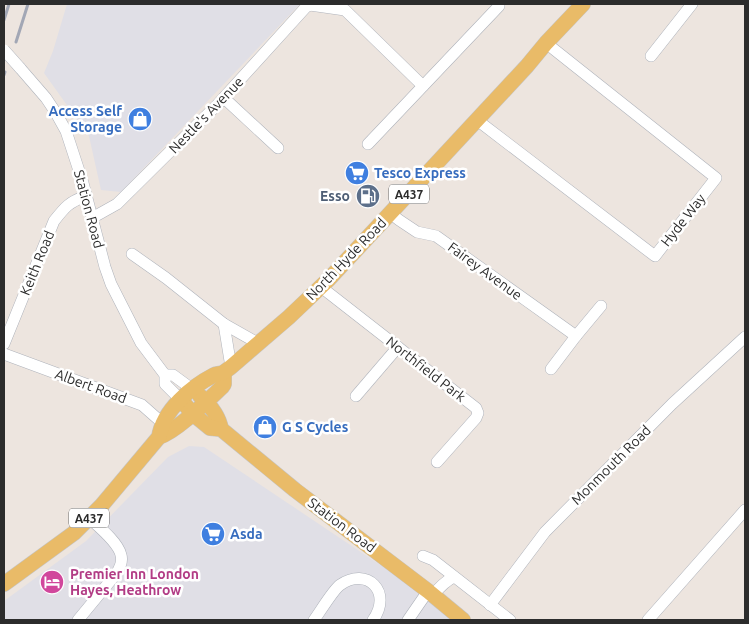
<svg xmlns="http://www.w3.org/2000/svg" width="749" height="624" viewBox="0 0 749 624" font-family="Ubuntu,sans-serif">
<style>
.industrial{fill:#e0dfe6}
.lines{fill:none;stroke-linecap:round;stroke-linejoin:round}
.minor-casing{stroke:#afb3bb;stroke-width:12}
.major-casing{stroke:#c4c4c4;stroke-width:16}
.minor{stroke:#fff;stroke-width:11}
.major{stroke:#e9bb68;stroke-width:15}
.rail{stroke:#a2a7b5;stroke-width:3}
.minor-bridge-casing{stroke:#afb3bb;stroke-width:12;stroke-linecap:butt}
.minor-bridge{stroke:#fff;stroke-width:11}
.labels{text-anchor:middle;dominant-baseline:central;stroke-width:5;stroke-linejoin:round;paint-order:stroke}
.shield{fill:#fff;stroke:#6b6b6b;stroke-width:1}
.shield-label{font-size:12px;font-weight:bold;fill:#2c2c2c}
.shop-label{font-size:14px;font-weight:bold;fill:#366cbe;stroke:#fff;text-anchor:start}
.street-label{font-size:14px;fill:#2c2c2c;stroke:#fff}
.service-label{font-size:14px;font-weight:bold;fill:#4e5e75;stroke:#fff;text-anchor:end}
.hotel-label{font-size:14px;font-weight:bold;fill:#b23c85;stroke:#fff;text-anchor:start}
</style>
<rect width="100%" height="100%" fill="#ede5df"/>
<!-- industrial -->
<g class="industrial">
<path d="M67,4H300L121,192L101,190L89,136L44,73L53,51Z"/>
<path d="M189,446L204,447L419,591L454,620H4V601L86,541L168,457Z"/>
</g>
<g class="lines">
<!-- minor casing -->
<g class="minor-casing">
<g id="minor">
<path d="M310,5L345,10L423,86"/>
<path d="M651,56L692,4"/>
<path d="M20,68L46,98L56,113L66,131L83,183L105,267L111,284L141,343L165,375V384L181,400"/>
<path d="M224,98L278,148"/>
<path d="M477,120L655,256L716,178L546,43"/>
<path d="M368,144L499,6"/>
<path d="M390,213L399,220L417,232L436,236L576,336"/>
<path d="M92,218L117,204L218,104L306,7L312,4"/>
<path d="M132,254L166,278L224,324L254,341L257,344"/>
<path d="M321,287L476,408L478,413L476,418L437,462"/>
<path d="M224,324L231,367"/>
<path d="M4,344L54,221C65,207 69,202 86,196"/>
<path d="M4,354L142,405L159,420L168,430"/>
<path d="M551,369L576,336L601,306"/>
<path d="M165,375H173L192,389"/>
<path d="M356,396L398,347"/>
<path d="M423,556L433,560L510,620"/>
<path d="M433,595C439,588 445,581 454,577"/>
<path d="M490,605L545,532L672,404L745,337"/>
<path d="M78,620L116,574C120,568 123,562 121,555C118,542 99,527 89,518"/>
<path d="M314,620C320,612 333,590 340,585C367,566 393,592 373,620"/>
<path d="M408,620L428,591"/>
<path d="M648,620L745,510"/>
</g>
</g>
<!-- major casing -->
<g class="major-casing">
<g id="major">
<path d="M200,396C210,405 219,416 221,429"/>
<path d="M181,400L193,414L210,428L221,429L295,490L428,591L463,620"/>
<path d="M159,437C177,431 207,401 222,387L224,384V373"/>
<path d="M4,584L74,533L102,505L159,437C163,410 191,387 214,375C216,374 219,374 222,373C225,372 228,369 231,367L289,317L329,279L527,66L546,43L583,4"/>
</g>
</g>
<!-- minor -->
<use href="#minor" class="minor"/>
<!-- major -->
<use href="#major" class="major"/>
<!-- rail -->
<g class="rail">
<path d="M4,20L9,4"/>
<path d="M16,42L28,4"/>
<path d="M4,75L5,72"/>
</g>
<!-- minor-bridge casing -->
<g class="minor-bridge-casing">
<path id="minor-bridge" d="M4,50L20,68"/>
</g>
<!-- minor-bridge -->
<use href="#minor-bridge" class="minor-bridge"/>
</g>
<!-- icons -->
<defs>
<g id="shop-disc" transform="scale(1.25)"><circle r="9.5" fill="#3f7fe0" stroke="#fff"/><path d="M-5-2.5h2.3a2.7 3.5 0 0 1 5.4 0H5L5.5 6h-11ZM-1.5-2.5h3a1.5 2.3 0 0 0-3 0Z" fill="#fff"/></g>
<g id="supermarket-disc" transform="scale(1.25)"><circle r="9.5" fill="#3f7fe0" stroke="#fff"/><path d="M-6-5.5h2.5l.6 2H6L4.5 2H-2.5L-4.4-4H-6ZM-1.5 3.2a1.3 1.3 0 1 0 .1 0ZM3 3.2a1.3 1.3 0 1 0 .1 0Z" fill="#fff"/></g>
<g id="fuel-disc" transform="scale(1.25)"><circle r="9.5" fill="#5c6f8a" stroke="#fff"/><path d="M-5.5-6h7V0h2V4h1.3V-2.5L3-4.5l.8-.8L6-3V5H2.5V1h-1V6h-7ZM-4.2-4.7v3.2H.2V-4.7Z" fill="#fff"/></g>
<g id="hotel-disc" transform="scale(1.25)"><circle r="9.5" fill="#d1479c" stroke="#fff"/><path d="M-6-4.5h1.5V1H6V5H4.5V3h-9V5H-6ZM-4 0a1.8 1.8 0 1 1 3.6 0ZM.5 0V-2.5h3Q6-2.5 6 0Z" fill="#fff"/></g>
</defs>
<g fill-rule="evenodd">
<use href="#shop-disc" x="140" y="119"/>
<use href="#supermarket-disc" x="357" y="173"/>
<use href="#fuel-disc" x="368" y="196"/>
<use href="#shop-disc" x="265" y="427"/>
<use href="#supermarket-disc" x="213" y="534"/>
<use href="#hotel-disc" x="52" y="582"/>
</g>
<g class="labels">
<!-- shield labels -->
<g class="shield">
<rect x="389" y="184.5" width="40" height="19" rx="4"/>
<rect x="69" y="508.5" width="40" height="19" rx="4"/>
</g>
<g class="shield-label">
<text x="409" y="194">A437</text>
<text x="89" y="518">A437</text>
</g>
<!-- shop labels -->
<g class="shop-label">
<text x="122" y="111" text-anchor="end">Access Self<tspan x="122" dy="16">Storage</tspan></text>
<text x="374" y="173">Tesco Express</text>
<text x="282" y="427">G S Cycles</text>
<text x="230" y="534">Asda</text>
</g>
<!-- street labels -->
<g class="street-label">
<text transform="translate(206 115) rotate(-46)">Nestle's Avenue</text>
<text transform="translate(89 209) rotate(75)">Station Road</text>
<text transform="translate(683 220) rotate(-52)">Hyde Way</text>
<text transform="translate(346 259) rotate(-46)">North Hyde Road</text>
<text transform="translate(37 263) rotate(-68)">Keith Road</text>
<text transform="translate(485 271) rotate(36)">Fairey Avenue</text>
<text transform="translate(426 369) rotate(38)">Northfield Park</text>
<text transform="translate(91 386) rotate(20)">Albert Road</text>
<text transform="translate(611 465) rotate(-45)">Monmouth Road</text>
<text transform="translate(342 525) rotate(37)">Station Road</text>
</g>
<!-- service labels -->
<g class="service-label">
<text x="350" y="196">Esso</text>
</g>
<!-- hotel labels -->
<g class="hotel-label">
<text x="70" y="574">Premier Inn London<tspan x="70" dy="16">Hayes, Heathrow</tspan></text>
</g>
</g>
<!-- border -->
<rect width="749" height="624" fill="none" stroke="#2c2c2c" stroke-width="10"/>
</svg>
